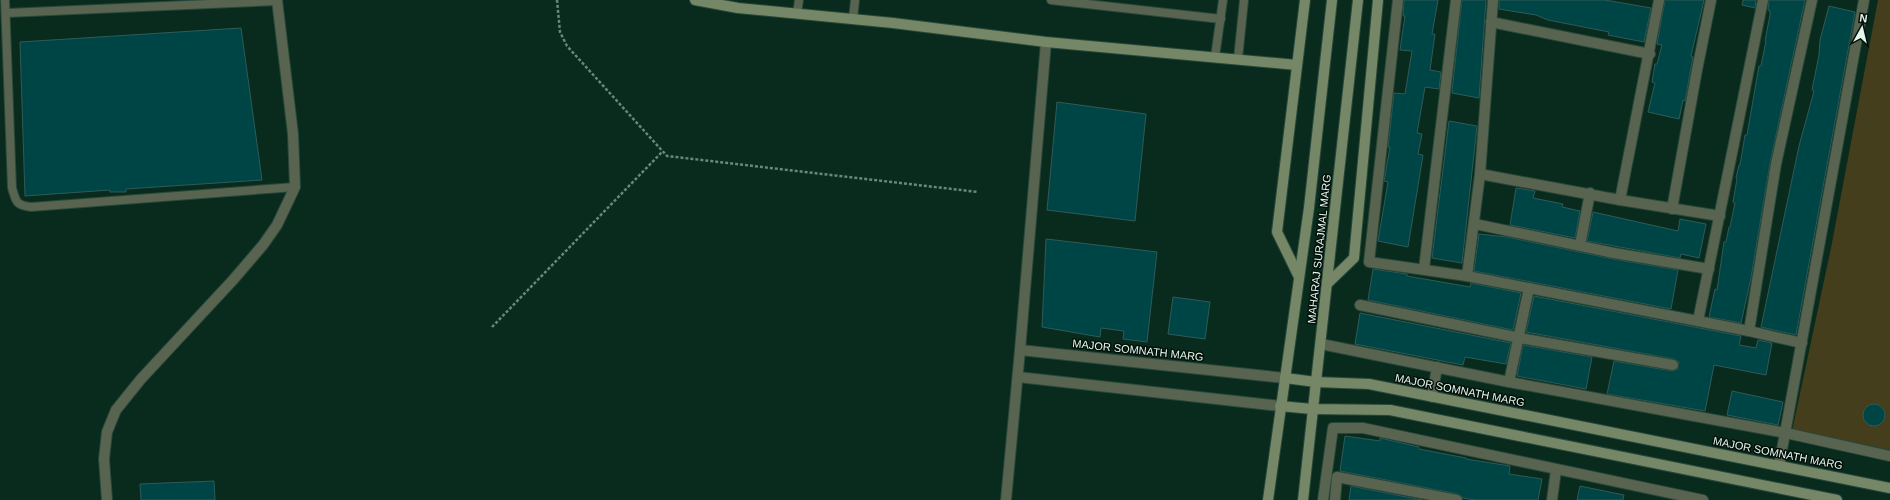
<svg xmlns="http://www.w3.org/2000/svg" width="1890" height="500" viewBox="0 0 1890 500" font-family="Arial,sans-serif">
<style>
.green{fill:#443e1d}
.building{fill:#004545;stroke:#2f5a59}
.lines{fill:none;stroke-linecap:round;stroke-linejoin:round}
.lane-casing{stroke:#28483a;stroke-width:10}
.street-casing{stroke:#28483a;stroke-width:12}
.secondary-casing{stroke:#28483a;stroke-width:12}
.path{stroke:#6b867a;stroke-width:2.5;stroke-dasharray:3 2;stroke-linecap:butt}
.lane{stroke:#58644f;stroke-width:8}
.street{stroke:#58644f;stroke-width:10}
.secondary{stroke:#768767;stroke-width:10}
.labels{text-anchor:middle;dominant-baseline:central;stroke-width:3;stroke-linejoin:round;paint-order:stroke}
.street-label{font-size:11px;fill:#e5f8ee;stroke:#04100a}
</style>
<rect width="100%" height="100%" fill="#092b1d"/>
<!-- green -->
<path class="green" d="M1878,0H1890V450L1792,431L1831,248Z"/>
<!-- building -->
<g class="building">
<path d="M1404,0H1438L1432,34H1435L1430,70L1441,72L1439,89L1425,87L1417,133L1422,134L1418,154L1423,155L1408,247L1378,241L1388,182L1384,181L1390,147H1388L1394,93L1405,94L1412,51L1400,50L1405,16H1403Z"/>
<path d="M1462,0H1486L1479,98L1452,93V91Z"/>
<path d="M1499,0H1605L1651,8L1644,42L1608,35L1609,32L1548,20L1536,15L1499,9Z"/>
<path d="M1665,0H1704L1691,56L1693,57L1685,101L1683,100L1679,119L1648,112L1655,83L1652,82L1655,64H1657L1662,45L1657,44Z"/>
<path d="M1743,0H1756L1755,8L1742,5Z"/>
<path d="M1769,0H1805L1770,163L1751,278L1741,323L1709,317L1715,289L1717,290L1724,242H1726L1729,227H1730L1735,203L1733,202L1737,179L1736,178L1739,165H1740L1745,135H1747L1759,66H1761L1766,41H1765L1770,15V11L1768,10Z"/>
<path d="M1829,6L1855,12L1796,335L1761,327L1799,146L1814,91L1812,90L1819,55L1820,40Z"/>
<path d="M241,28L262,180L126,189V192H110V190L25,196L20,42Z"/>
<path d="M1057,102L1146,114L1135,221L1047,210Z"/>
<path d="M1449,121L1477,126L1462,263L1432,258Z"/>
<path d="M1516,188L1535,191L1533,198L1563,204L1562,207L1580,211L1575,238L1510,225Z"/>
<path d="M1593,212L1678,231L1680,219L1706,224L1699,258L1681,254L1680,258L1587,241Z"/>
<path d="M1479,234L1507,237L1613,259L1678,270L1671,309L1474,271Z"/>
<path d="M1046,239L1157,252L1147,342L1123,339L1124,331L1101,328L1100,337L1042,327Z"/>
<path d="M1373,269L1407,274V276L1470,287L1471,283L1521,293L1513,330L1368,300Z"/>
<path d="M1534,296L1741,336L1739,345L1756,348L1758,340L1772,343L1766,375L1714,365L1705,411L1607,394L1614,361L1672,371L1678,369L1679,362L1674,359L1526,332Z"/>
<path d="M1173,297L1210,302L1205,339L1168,334Z"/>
<path d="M1360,313L1511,343L1506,364L1465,357L1463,365L1355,344Z"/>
<path d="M1523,345L1592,357L1586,389L1517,376Z"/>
<path d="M1732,391L1783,402L1778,425L1727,415Z"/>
<circle cx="1874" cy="415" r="11"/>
<path d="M1345,436L1380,441V438L1419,447V449L1466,458V459L1510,466L1509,474L1542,479L1538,500H1475L1463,498L1458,494L1340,471Z"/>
<path d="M214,481L215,500H141L140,484Z"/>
<path d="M1351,486L1422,500H1349Z"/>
<path d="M1580,486L1624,495L1623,500H1577Z"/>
</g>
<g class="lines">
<!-- lane casing -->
<g class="lane-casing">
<g id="lane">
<path d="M5,0L12,188C16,202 16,205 31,207L295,187"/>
<path d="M1051,0L1221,19"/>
<path d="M7,13L277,1"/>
<path d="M797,14L799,0"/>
<path d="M853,19L855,0"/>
<path d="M1215,57L1223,0"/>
<path d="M1238,59L1244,0"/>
</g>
</g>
<!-- street casing -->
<g class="street-casing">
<g id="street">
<path d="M1398,0L1369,262L1467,276L1749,331L1802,343"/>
<path d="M1491,22L1650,54"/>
<path d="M1480,174L1620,200L1720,216"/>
<path d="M1620,200L1659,0"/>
<path d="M1672,209L1697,70L1711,0"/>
<path d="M1475,224L1614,253L1709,269"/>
<path d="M1580,245L1590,193"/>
<path d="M1424,269L1456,0"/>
<path d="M1467,276L1480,174L1493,0"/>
<path d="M1360,305L1520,338L1673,365"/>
<path d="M1698,321L1763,0"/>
<path d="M1749,331L1776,164L1812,0"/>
<path d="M1321,344L1509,382L1786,433L1890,456"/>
<path d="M1020,350L1285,378"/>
<path d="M1018,377L1280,406"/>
<path d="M1509,382L1529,288"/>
<path d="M1432,397L1437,367"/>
<path d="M1779,466L1864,0"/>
<path d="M107,500L104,459L107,432L116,410L141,379L233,280L263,245L277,225L295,187L293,134L277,0"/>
<path d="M1006,500L1020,350L1046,42"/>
<path d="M1323,500L1333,428H1363L1703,500"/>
<path d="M1335,500L1337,477L1457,500"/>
<path d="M1552,500L1556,470"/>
</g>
</g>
<!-- secondary casing -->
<g class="secondary-casing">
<g id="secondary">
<path d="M695,0L738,8L893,23L1046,42L1297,65"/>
<path d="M1299,277L1277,232L1305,0"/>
<path d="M1327,284L1354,258L1378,0"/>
<path d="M1285,378L1316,382L1369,384L1890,488"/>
<path d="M1280,406L1312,409L1390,410L1837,500"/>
<path d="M1268,500L1309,208L1332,0"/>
<path d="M1303,500L1358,0"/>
</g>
</g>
<!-- path -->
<g class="path">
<path d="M557,0L560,32L567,46L667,156L978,192"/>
<path d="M492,327L662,152"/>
</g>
<!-- lane -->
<use href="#lane" class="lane"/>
<!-- street -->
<use href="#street" class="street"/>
<!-- secondary -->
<use href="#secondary" class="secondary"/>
</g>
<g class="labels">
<!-- street labels -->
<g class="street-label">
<text transform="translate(1319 249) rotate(-84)">MAHARAJ SURAJMAL MARG</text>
<text transform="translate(1138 350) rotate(6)">MAJOR SOMNATH MARG</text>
<text transform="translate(1460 390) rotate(11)">MAJOR SOMNATH MARG</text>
<text transform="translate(1778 453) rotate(11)">MAJOR SOMNATH MARG</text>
</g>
</g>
<!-- north arrow -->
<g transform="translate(1862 28) rotate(8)" stroke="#04100a" stroke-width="3" paint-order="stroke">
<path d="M0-3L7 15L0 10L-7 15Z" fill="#e5f8ee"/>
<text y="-6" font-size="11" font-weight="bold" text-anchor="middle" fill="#e5f8ee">N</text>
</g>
</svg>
